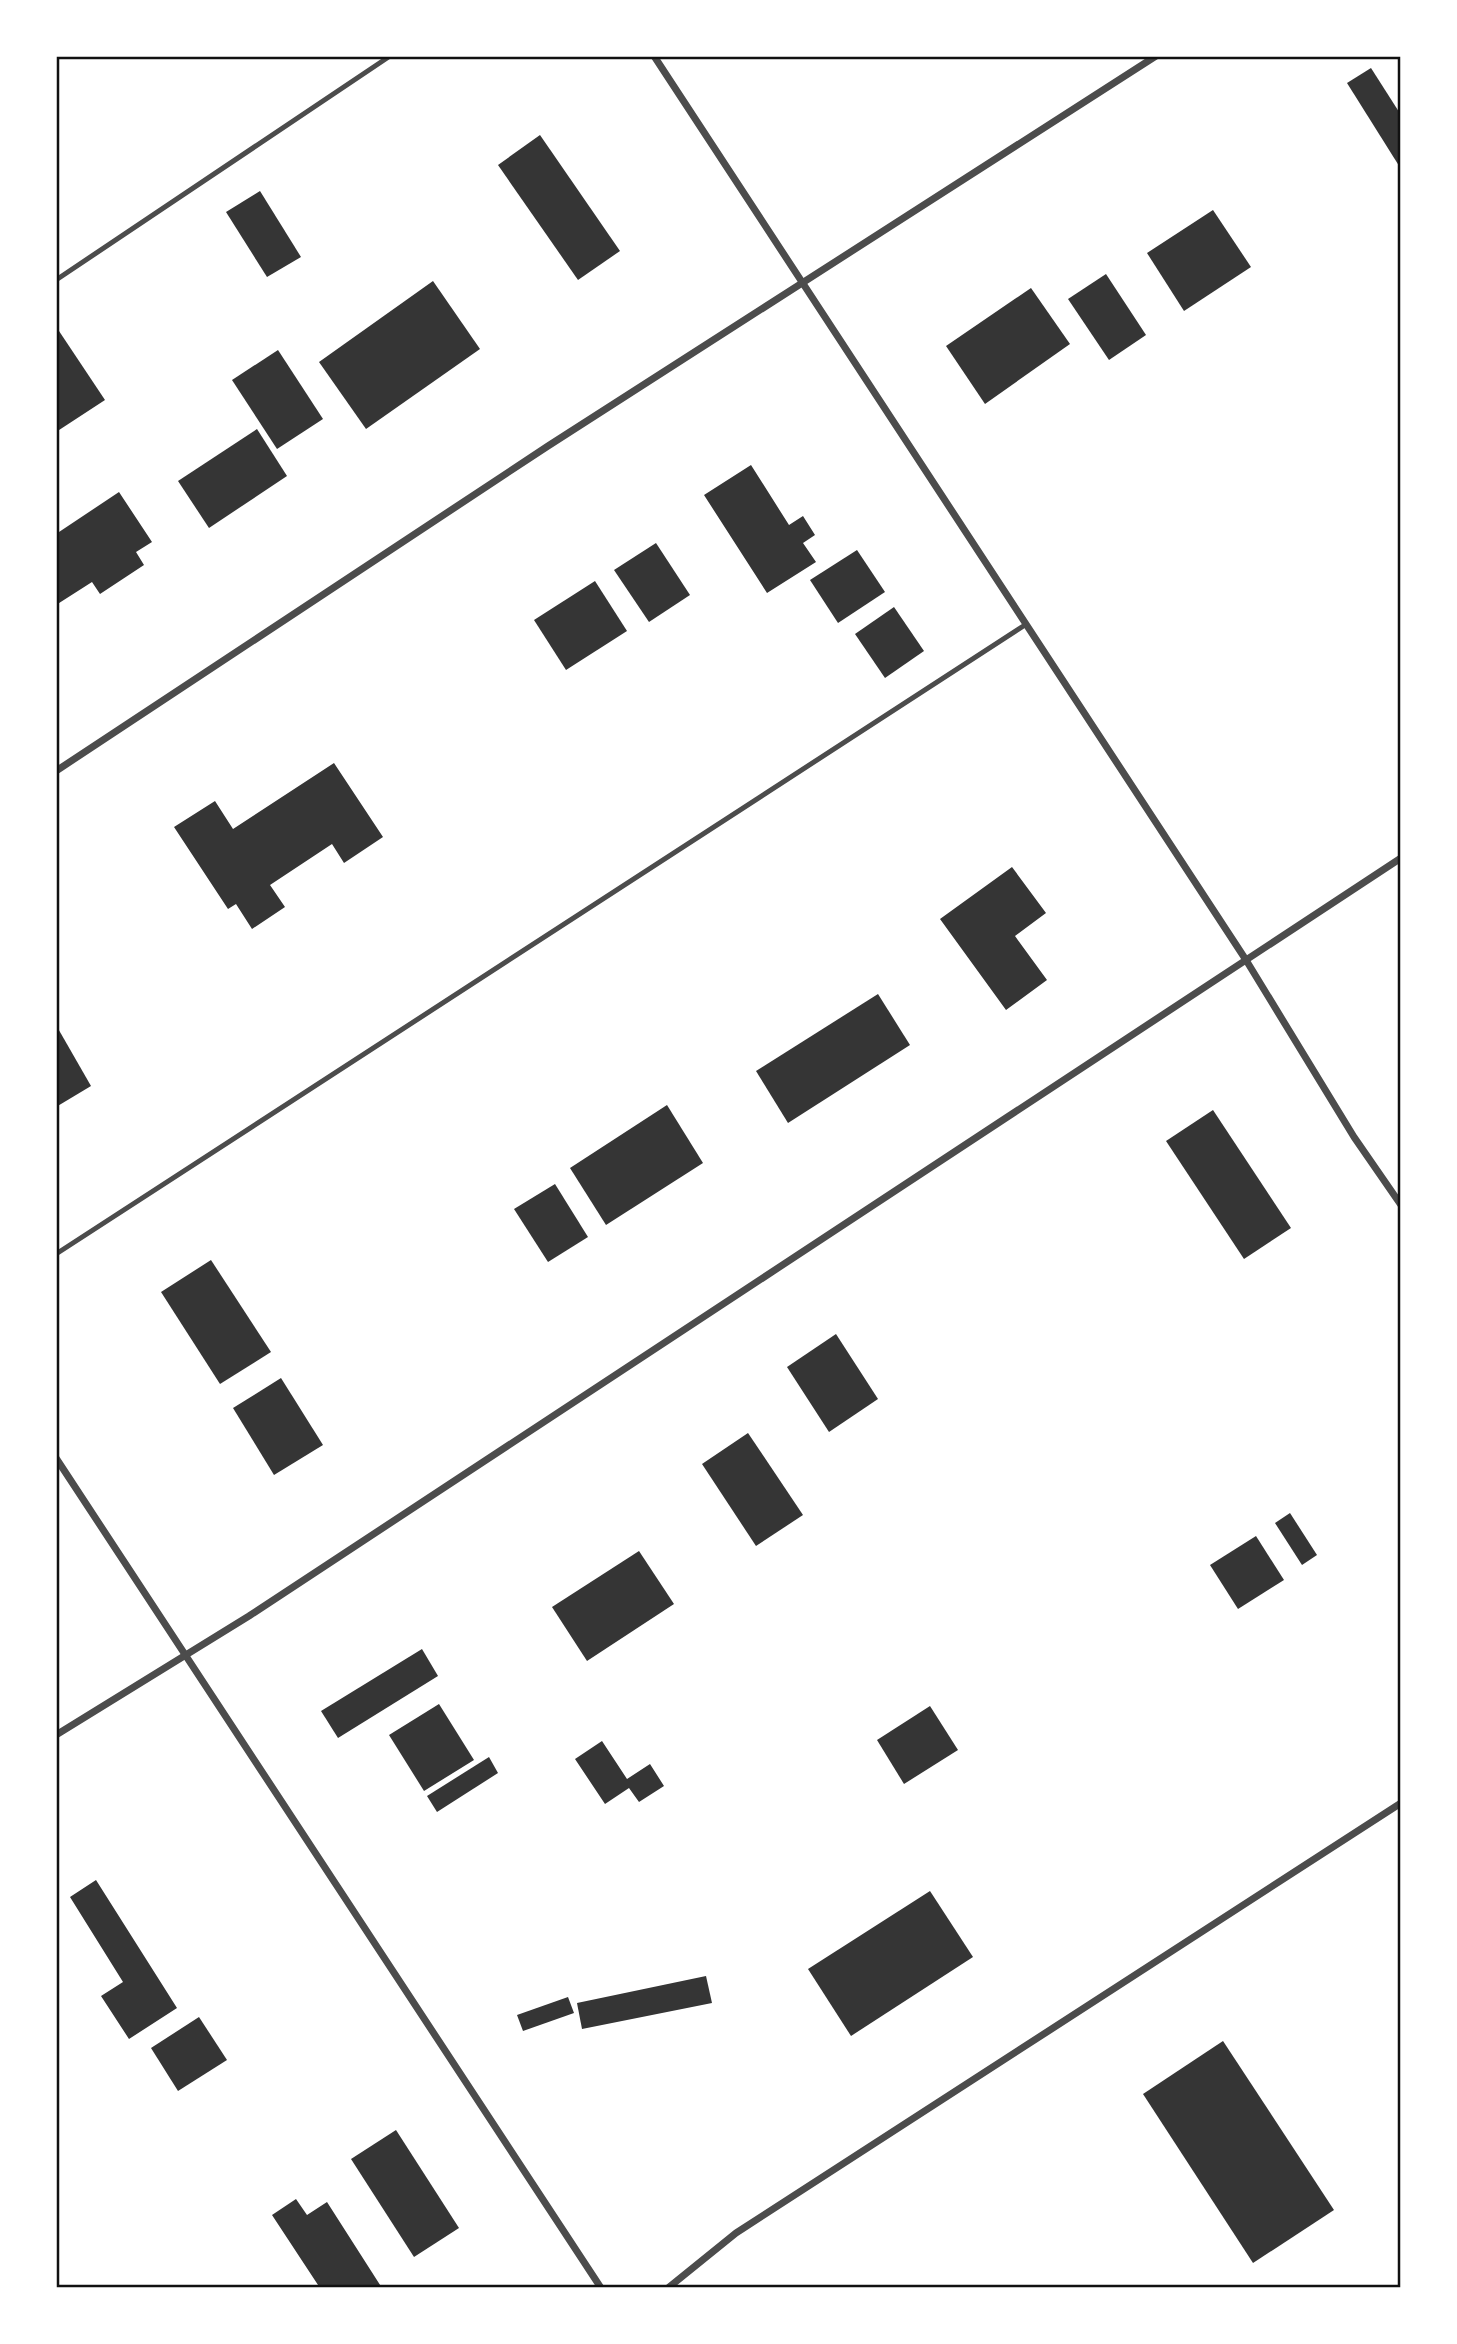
<svg xmlns="http://www.w3.org/2000/svg" width="1457" height="2344" viewBox="0 0 1457 2344" font-family="'Fira Sans',sans-serif">
<style>
.building{fill:#353535}
.lines{fill:none;stroke-linecap:round;stroke-linejoin:round}
.service{stroke:#4c4c4c;stroke-width:5}
.minor{stroke:#4c4c4c;stroke-width:7}
.neatline{fill:none;stroke:#111;stroke-width:2.5}
</style>
<rect width="100%" height="100%" fill="#fff"/>
<!-- building -->
<g class="building">
<path d="M1371,68L1401,115V169L1347,83Z"/>
<path d="M540,135L620,251L578,280L498,165Z"/>
<path d="M260,191L301,257L267,277L226,212Z"/>
<path d="M1213,210L1251,267L1184,311L1147,253Z"/>
<path d="M1106,274L1146,335L1109,360L1068,299Z"/>
<path d="M433,281L480,349L366,429L319,362Z"/>
<path d="M1031,288L1070,344L985,404L946,346Z"/>
<path d="M59,331L105,400L56,432V333Z"/>
<path d="M278,350L323,419L277,449L232,380Z"/>
<path d="M257,429L287,476L209,528L178,481Z"/>
<path d="M751,465L789,525L803,516L815,535L803,543L816,562L767,593L704,495Z"/>
<path d="M119,492L152,542L136,552L144,565L100,594L92,582L56,605V534Z"/>
<path d="M656,543L690,595L649,622L614,570Z"/>
<path d="M857,550L885,592L838,623L810,580Z"/>
<path d="M595,581L627,631L566,670L534,620Z"/>
<path d="M894,607L924,651L885,678L855,634Z"/>
<path d="M334,763L383,837L344,863L332,844L270,885L285,907L252,929L236,904L228,909L174,827L215,801L233,829Z"/>
<path d="M1012,867L1046,913L1015,936L1047,980L1006,1010L940,919Z"/>
<path d="M878,994L910,1045L788,1123L756,1071Z"/>
<path d="M56,1025L91,1086L56,1107Z"/>
<path d="M667,1105L703,1163L606,1225L570,1168Z"/>
<path d="M1213,1110L1291,1228L1244,1259L1166,1141Z"/>
<path d="M555,1184L588,1237L548,1262L514,1209Z"/>
<path d="M211,1260L271,1352L220,1384L161,1292Z"/>
<path d="M836,1334L878,1399L829,1432L787,1367Z"/>
<path d="M281,1378L323,1445L274,1475L233,1408Z"/>
<path d="M748,1433L803,1515L756,1546L702,1464Z"/>
<path d="M1290,1513L1317,1555L1302,1565L1275,1523Z"/>
<path d="M1256,1536L1284,1580L1238,1609L1210,1565Z"/>
<path d="M639,1551L674,1604L587,1661L552,1607Z"/>
<path d="M422,1649L438,1676L338,1738L321,1711Z"/>
<path d="M439,1704L474,1760L424,1791L389,1735Z"/>
<path d="M930,1706L958,1750L904,1784L877,1740Z"/>
<path d="M602,1741L627,1779L650,1764L664,1786L639,1802L629,1788L605,1804L575,1759Z"/>
<path d="M489,1757L498,1773L437,1812L427,1796Z"/>
<path d="M96,1880L177,2008L129,2039L101,1996L123,1982L70,1897Z"/>
<path d="M930,1891L973,1957L851,2036L808,1969Z"/>
<path d="M706,1976L712,2003L582,2029L577,2003Z"/>
<path d="M568,1997L574,2013L523,2031L517,2015Z"/>
<path d="M199,2017L227,2060L178,2091L151,2048Z"/>
<path d="M1223,2041L1334,2210L1253,2263L1143,2094Z"/>
<path d="M396,2130L459,2228L414,2257L351,2159Z"/>
<path d="M296,2199L307,2215L327,2202L382,2288H320L272,2215Z"/>
</g>
<g class="lines">
<!-- service -->
<g class="service">
<path d="M56,280L390,56"/>
<path d="M56,1254L1025,625"/>
</g>
<!-- minor -->
<g class="minor">
<path d="M654,56L1246,960L1354,1137L1401,1205"/>
<path d="M56,771L548,446L1156,56"/>
<path d="M56,1458L601,2288"/>
<path d="M56,1735L249,1616L1401,858"/>
<path d="M668,2288L736,2233L1401,1803"/>
</g>
</g>
<!-- border -->
<rect width="1457" height="2344" fill="none" stroke="#ffffff" stroke-width="116"/>
<rect x="58" y="58" width="1341" height="2228" class="neatline"/>
</svg>
